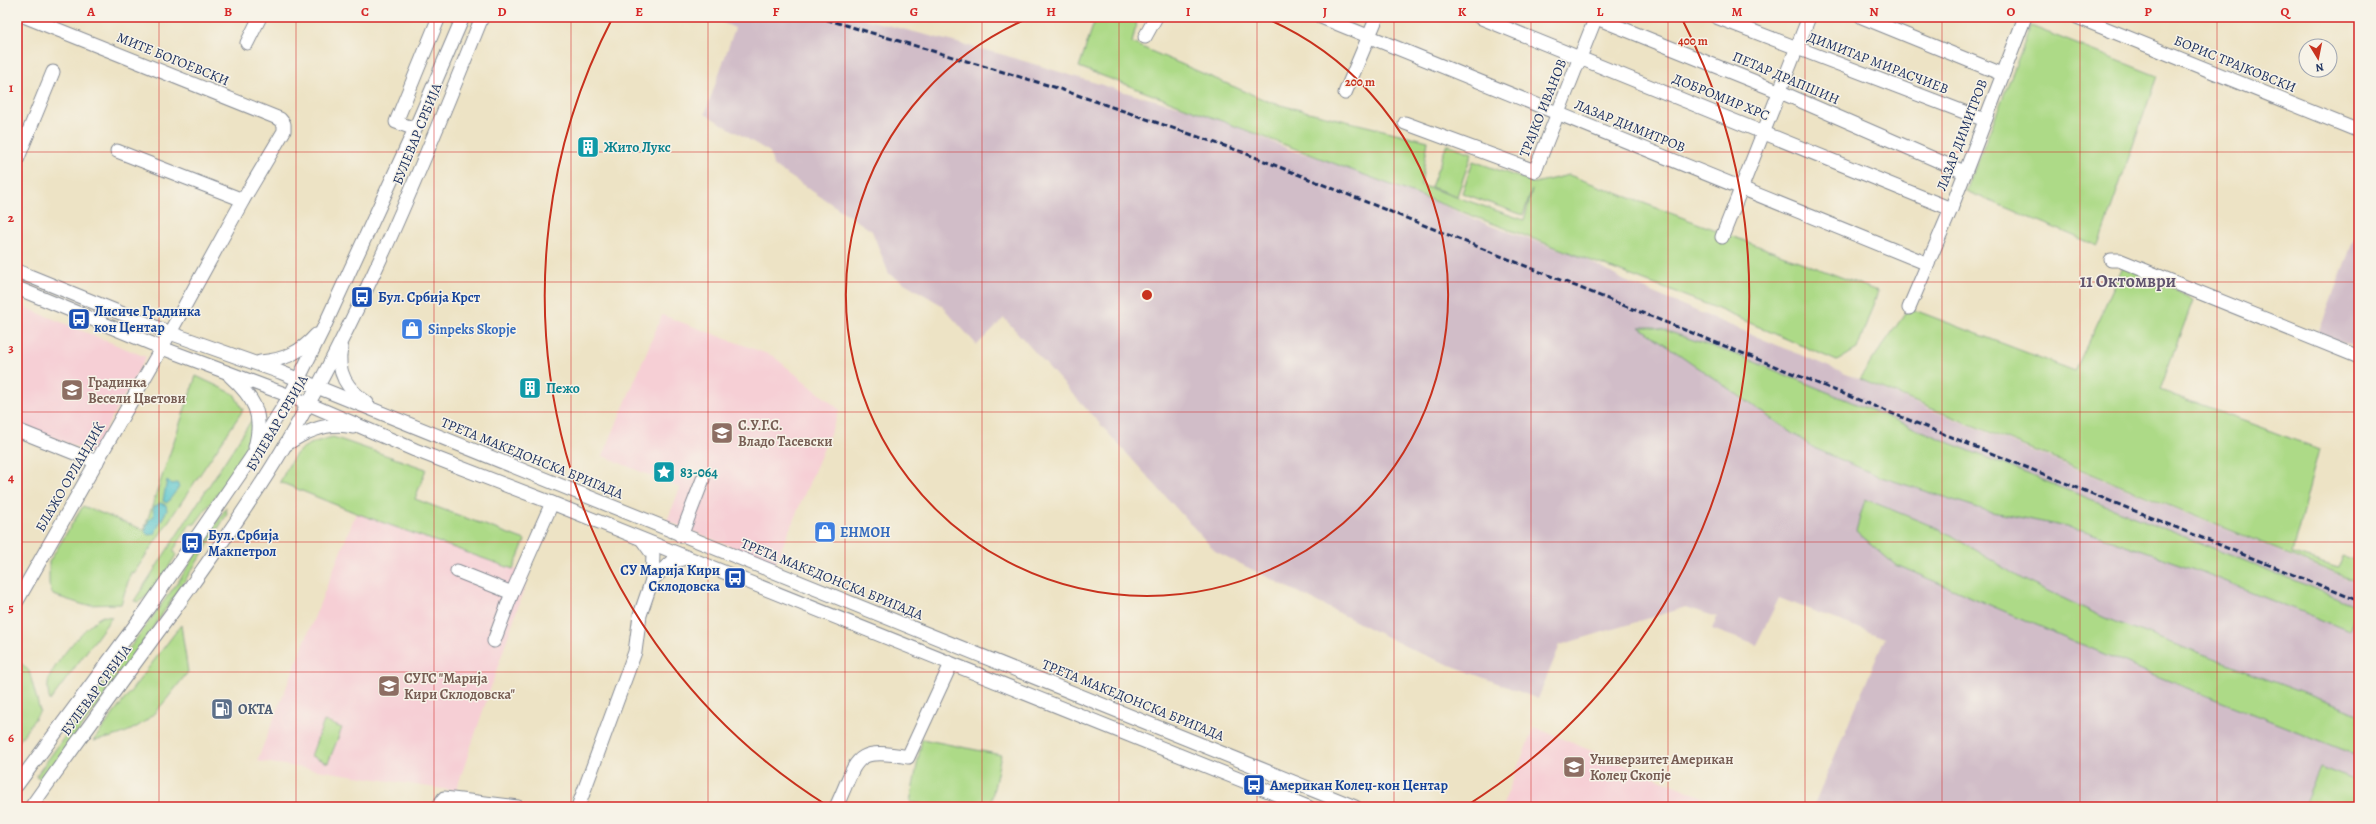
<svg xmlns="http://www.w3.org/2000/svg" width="2376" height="824" viewBox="0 0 2376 824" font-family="Alegreya,serif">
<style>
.built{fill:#f6cfd5}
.industrial{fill:#d1bdc8}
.green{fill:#adda87;stroke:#648472}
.water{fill:#56c4cb;stroke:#387a94}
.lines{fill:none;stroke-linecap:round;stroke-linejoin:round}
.minor-casing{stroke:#848992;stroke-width:15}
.minor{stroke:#fff;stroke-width:13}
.rail{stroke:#1b2f5e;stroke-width:3;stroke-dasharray:6 3;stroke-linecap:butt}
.grid{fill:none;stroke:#d62828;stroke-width:1;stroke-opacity:0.55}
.ring{fill:none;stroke:#c8321e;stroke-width:2}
.labels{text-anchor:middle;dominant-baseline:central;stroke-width:3;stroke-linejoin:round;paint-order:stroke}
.street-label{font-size:14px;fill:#1b2f5e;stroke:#f7f3e8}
.culture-label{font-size:14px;font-weight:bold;fill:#0d838f;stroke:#f7f3e8;text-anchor:start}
.transit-label{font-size:14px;font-weight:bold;fill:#164399;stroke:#f7f3e8;text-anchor:start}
.shop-label{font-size:14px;font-weight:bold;fill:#366cbe;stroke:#f7f3e8;text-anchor:start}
.education-label{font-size:14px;font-weight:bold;fill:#785e54;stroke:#f7f3e8;text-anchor:start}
.service-label{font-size:14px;font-weight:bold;fill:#4e5e75;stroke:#f7f3e8;text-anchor:start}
.district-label{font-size:18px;font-weight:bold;fill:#60546e;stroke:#f7f3e8}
.centre{fill:#c8321e;stroke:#f7f3e8;stroke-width:2}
.ring-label{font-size:12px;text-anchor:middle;font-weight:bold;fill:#c8321e;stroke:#f7f3e8;stroke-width:3;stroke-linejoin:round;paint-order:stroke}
.neatline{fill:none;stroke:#d62828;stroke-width:1.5}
.grid-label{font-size:13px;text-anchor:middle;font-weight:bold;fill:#d62828}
</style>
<rect width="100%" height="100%" fill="#f7f3e8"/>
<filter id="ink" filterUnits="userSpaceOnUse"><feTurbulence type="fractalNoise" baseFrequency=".025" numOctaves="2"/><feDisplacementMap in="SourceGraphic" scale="8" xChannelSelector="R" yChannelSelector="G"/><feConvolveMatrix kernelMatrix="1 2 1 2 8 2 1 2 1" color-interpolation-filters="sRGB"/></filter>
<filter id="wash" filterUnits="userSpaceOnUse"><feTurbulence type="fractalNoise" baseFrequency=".012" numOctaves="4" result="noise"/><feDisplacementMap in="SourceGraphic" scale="16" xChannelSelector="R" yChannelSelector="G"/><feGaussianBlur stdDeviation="0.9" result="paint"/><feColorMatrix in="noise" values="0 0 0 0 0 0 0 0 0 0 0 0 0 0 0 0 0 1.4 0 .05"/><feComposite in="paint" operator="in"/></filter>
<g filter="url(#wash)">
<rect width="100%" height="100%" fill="#ede3c5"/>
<!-- built -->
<g class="built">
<path d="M17,304L146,357L92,453L17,423Z"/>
<path d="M662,315L773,356L840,410L775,564L667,521L680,488L603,456Z"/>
<path d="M356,513L529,574L456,791L257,761Z"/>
<path d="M1534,727L1727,807H1502Z"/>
</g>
<!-- industrial -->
<g class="industrial">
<path d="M710,17H856L1004,55L1135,95L1205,113L1291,150L1356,169L1494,227L1584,258L1625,281L1929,409L2359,584V782L2320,768L2303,807H1813L1885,638L1779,598L1756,645L1712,629L1717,617L1686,607L1560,645L1538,699L1417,652L1215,551L1004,318L977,345L940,304L889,274L872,231L773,165L770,152L705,114L735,28Z"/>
<path d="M2359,226V349L2318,333Z"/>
</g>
<!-- green -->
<g class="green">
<path d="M1096,17H1138L1132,43L1272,103L1428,141L1421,185L1524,220L1532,190L1523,215L1462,193L1473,161L1535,183L1569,175L1878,291L1857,349L1837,361L1711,306L1079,67Z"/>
<path d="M2031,26L2157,76L2098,246L1966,191Z"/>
<path d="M1447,144L1472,153L1457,196L1431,187Z"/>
<path d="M2125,262L2193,300L2160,390L2319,449L2292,553L2338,568L2343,555L2359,560V583L1859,379L1909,308L2075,371Z"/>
<path d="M1640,327H1655L1740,356L1965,449L2358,606L2349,631L2195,569L2082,530L1988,511L1881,477L1814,448Z"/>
<path d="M196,376L234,394L243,410L134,573L131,572L121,604L84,605L53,595L49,585V562L83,506L144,530Z"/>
<path d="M253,418C255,451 214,497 195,524H190L173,551L176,555C166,571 155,594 138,602L134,601Z"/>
<path d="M333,437L426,469L415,499L525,540L513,569L356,513L280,482C296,451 297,446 333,437Z"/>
<path d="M1865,499L1942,530L2022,579L2105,618L2359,714V756L2144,671L1894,564L1856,531Z"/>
<path d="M226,508L227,514C171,607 106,693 43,780L36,776L180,579Z"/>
<path d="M103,616L112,617L50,701C48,694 47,686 49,679C54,663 88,622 103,616Z"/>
<path d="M181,625L188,672C157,711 146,733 93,741Z"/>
<path d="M17,659L29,671L40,711L17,744Z"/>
<path d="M324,721L342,728L328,763L311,756Z"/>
<path d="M922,739L1001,755L990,807H934L910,802Z"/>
<path d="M2320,767L2359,782V807H2303Z"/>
</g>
<!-- water -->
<g class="water">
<path d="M167,480L172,484L177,483L179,487L167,503L163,501Z"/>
<path d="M160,503L166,505L167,510L154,534L148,535L145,532L149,520L154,516L153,508Z"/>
</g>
</g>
<g filter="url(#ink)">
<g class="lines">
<!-- minor casing -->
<g class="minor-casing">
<g id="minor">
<path d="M1321,17L1928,264"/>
<path d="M1479,17L1951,209"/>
<path d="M1594,17L1778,91L1964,172"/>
<path d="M1716,17L1985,120"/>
<path d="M1862,17L2002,74"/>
<path d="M2077,17L2359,131"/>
<path d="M1145,37L1156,17"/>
<path d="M247,43L260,17"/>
<path d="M1345,93L1377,17"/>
<path d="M1405,123L1535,171L1596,17"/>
<path d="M415,129L396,122L439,17"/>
<path d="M117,151L243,200"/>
<path d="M17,160L53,72"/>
<path d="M1722,237L1809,17"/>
<path d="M2111,260H2119L2359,357"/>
<path d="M17,271L170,333L280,372L1355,807"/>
<path d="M17,288L162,348L290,396L415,450L552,503L1308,807"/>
<path d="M1909,308L1951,209L2025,17"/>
<path d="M341,348C336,373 347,389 367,403"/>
<path d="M260,362C284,360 300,353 316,335"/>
<path d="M230,376C254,398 264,414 255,447"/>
<path d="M17,430L97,462"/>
<path d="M287,444C306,431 329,421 353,427"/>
<path d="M681,536L703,479"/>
<path d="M457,571L512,593L552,503"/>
<path d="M652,580L671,562L686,558"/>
<path d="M17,601L157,356L243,200L284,131V124L280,119L26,17"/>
<path d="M494,641L512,593"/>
<path d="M17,785L148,608L251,458L290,396L324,327L415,129L463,17"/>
<path d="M31,807C78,741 126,675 174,610C213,555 253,500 287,442C365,307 424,162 482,17"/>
<path d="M438,807L444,798L518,807"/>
<path d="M578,807L635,652L640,615L652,580L653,555L643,541"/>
<path d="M836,807C858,761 851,746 908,757L951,664"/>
</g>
</g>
<!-- minor -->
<use href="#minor" class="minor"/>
<!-- rail -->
<path class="rail" d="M818,17L1054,87L1242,152L2359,601"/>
</g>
</g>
<!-- grid -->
<path class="grid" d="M159,17V807M296,17V807M434,17V807M571,17V807M708,17V807M845,17V807M982,17V807M1119,17V807M1257,17V807M1394,17V807M1531,17V807M1668,17V807M1805,17V807M1942,17V807M2080,17V807M2217,17V807M17,152H2359M17,282H2359M17,412H2359M17,542H2359M17,672H2359"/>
<!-- distance rings -->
<g class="ring">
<path d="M1265 18A301 301 0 1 1 1029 18"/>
<path d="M828 806A602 602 0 0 1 613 17M1681 17A602 602 0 0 1 1466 806"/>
</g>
<!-- icons -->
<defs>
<g id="building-square" transform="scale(1.15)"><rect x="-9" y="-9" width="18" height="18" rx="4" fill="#0f9aa8" stroke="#f7f3e8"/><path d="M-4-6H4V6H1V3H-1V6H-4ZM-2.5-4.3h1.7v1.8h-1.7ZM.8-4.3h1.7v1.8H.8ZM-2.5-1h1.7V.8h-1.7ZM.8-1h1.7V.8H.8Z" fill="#fff"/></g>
<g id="bus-square" transform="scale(1.15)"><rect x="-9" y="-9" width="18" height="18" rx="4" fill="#1a4fb4" stroke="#f7f3e8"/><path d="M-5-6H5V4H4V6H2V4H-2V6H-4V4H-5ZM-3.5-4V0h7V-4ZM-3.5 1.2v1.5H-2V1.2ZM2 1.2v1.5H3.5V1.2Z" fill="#fff"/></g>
<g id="shop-square" transform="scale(1.15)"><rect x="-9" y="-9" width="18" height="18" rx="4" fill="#3f7fe0" stroke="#f7f3e8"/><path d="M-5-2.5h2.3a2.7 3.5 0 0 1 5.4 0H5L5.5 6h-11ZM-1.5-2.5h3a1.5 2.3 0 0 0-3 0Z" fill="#fff"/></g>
<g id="school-square" transform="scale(1.15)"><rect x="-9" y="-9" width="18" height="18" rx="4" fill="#8d6e63" stroke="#f7f3e8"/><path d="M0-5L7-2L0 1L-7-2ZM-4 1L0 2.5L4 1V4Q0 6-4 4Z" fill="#fff"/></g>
<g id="sight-square" transform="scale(1.15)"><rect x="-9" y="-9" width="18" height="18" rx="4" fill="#0f9aa8" stroke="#f7f3e8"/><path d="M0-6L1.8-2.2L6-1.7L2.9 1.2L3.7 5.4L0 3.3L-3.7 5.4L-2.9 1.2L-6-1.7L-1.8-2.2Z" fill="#fff"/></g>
<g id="fuel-square" transform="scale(1.15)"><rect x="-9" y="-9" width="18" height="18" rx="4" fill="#5c6f8a" stroke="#f7f3e8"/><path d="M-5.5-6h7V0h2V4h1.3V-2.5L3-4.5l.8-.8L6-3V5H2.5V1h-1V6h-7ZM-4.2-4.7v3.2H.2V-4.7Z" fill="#fff"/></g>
<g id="university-square" transform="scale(1.15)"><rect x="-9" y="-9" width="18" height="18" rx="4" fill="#8d6e63" stroke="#f7f3e8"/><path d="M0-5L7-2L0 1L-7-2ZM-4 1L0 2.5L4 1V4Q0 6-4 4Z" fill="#fff"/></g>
</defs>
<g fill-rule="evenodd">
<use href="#building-square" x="588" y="147"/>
<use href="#bus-square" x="362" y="297"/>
<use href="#bus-square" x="79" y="319"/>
<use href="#shop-square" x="412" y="329"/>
<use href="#building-square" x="530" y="388"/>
<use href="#school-square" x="72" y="390"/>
<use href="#school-square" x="722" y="433"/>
<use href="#sight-square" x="664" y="472"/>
<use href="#shop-square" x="825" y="532"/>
<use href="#bus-square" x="192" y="543"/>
<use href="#bus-square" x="735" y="578"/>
<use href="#school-square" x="389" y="686"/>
<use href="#fuel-square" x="222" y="709"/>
<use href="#university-square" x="1574" y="767"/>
<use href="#bus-square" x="1254" y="785"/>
</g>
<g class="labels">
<!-- street labels -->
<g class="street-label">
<text transform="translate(173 59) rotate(22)">МИТЕ БОГОЕВСКИ</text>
<text transform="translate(1878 63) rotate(21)">ДИМИТАР МИРАСЧИЕВ</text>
<text transform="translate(2235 64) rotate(22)">БОРИС ТРАЈКОВСКИ</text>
<text transform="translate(1786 78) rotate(23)">ПЕТАР ДРАПШИН</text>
<text transform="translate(1721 97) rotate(22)">ДОБРОМИР ХРС</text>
<text transform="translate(1543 108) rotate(-68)">ТРАЈКО ИВАНОВ</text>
<text transform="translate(1630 126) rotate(22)">ЛАЗАР ДИМИТРОВ</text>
<text transform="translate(417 134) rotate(-68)">БУЛЕВАР СРБИЈА</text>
<text transform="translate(1962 135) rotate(-69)">ЛАЗАР ДИМИТРОВ</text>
<text transform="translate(277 423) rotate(-60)">БУЛЕВАР СРБИЈА</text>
<text transform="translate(532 458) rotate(22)">ТРЕТА МАКЕДОНСКА БРИГАДА</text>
<text transform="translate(70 477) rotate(-60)">БЛАЖО ОРЛАНДИЌ</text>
<text transform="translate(832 579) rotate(22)">ТРЕТА МАКЕДОНСКА БРИГАДА</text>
<text transform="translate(96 690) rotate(-54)">БУЛЕВАР СРБИЈА</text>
<text transform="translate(1133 700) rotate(22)">ТРЕТА МАКЕДОНСКА БРИГАДА</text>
</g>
<!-- culture labels -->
<g class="culture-label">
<text x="604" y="147">Жито Лукс</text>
<text x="546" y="388">Пежо</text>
<text x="680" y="472">83-064</text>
</g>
<!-- transit labels -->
<g class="transit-label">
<text x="378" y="297">Бул. Србија Крст</text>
<text x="94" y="311">Лисиче Градинка<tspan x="94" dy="16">кон Центар</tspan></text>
<text x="208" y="535">Бул. Србија<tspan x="208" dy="16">Макпетрол</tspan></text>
<text x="720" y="570" text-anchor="end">СУ Марија Кири<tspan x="720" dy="16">Склодовска</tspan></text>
<text x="1270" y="785">Американ Колеџ-кон Центар</text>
</g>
<!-- shop labels -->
<g class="shop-label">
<text x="428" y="329">Sinpeks Skopje</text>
<text x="840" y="532">ЕНМОН</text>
</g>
<!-- education labels -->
<g class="education-label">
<text x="88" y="382">Градинка<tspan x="88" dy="16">Весели Цветови</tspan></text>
<text x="738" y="425">С.У.Г.С.<tspan x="738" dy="16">Владо Тасевски</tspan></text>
<text x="404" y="678">СУГС "Марија<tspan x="404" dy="16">Кири Склодовска"</tspan></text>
<text x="1590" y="759">Универзитет Американ<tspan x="1590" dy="16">Колеџ Скопје</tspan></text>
</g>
<!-- service labels -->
<g class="service-label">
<text x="238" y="709">ОКТА</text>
</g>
<!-- district labels -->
<g class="district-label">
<text x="2128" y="281">11 Октомври</text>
</g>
</g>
<circle cx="1147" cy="295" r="6" class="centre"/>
<g class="ring-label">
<text x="1693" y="45">400 m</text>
<text x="1360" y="86">200 m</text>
</g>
<!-- margin -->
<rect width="2376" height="824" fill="none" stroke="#f7f3e8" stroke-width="44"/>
<!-- north arrow -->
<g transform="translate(2318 58) rotate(170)"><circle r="19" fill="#f7f3e8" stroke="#9fa5b1"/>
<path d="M0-3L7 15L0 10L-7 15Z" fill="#c8321e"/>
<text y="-6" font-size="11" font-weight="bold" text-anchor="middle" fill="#1b2f5e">N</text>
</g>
<rect x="22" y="22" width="2332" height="780" class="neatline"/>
<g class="grid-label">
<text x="91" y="16">A</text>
<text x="228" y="16">B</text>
<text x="365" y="16">C</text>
<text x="502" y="16">D</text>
<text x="639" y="16">E</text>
<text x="776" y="16">F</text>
<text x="914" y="16">G</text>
<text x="1051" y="16">H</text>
<text x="1188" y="16">I</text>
<text x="1325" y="16">J</text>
<text x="1462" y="16">K</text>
<text x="1600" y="16">L</text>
<text x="1737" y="16">M</text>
<text x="1874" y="16">N</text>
<text x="2011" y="16">O</text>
<text x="2148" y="16">P</text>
<text x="2285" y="16">Q</text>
<text x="11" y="92">1</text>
<text x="11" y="222">2</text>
<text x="11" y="352">3</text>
<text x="11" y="482">4</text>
<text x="11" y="612">5</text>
<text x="11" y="742">6</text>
</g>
</svg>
